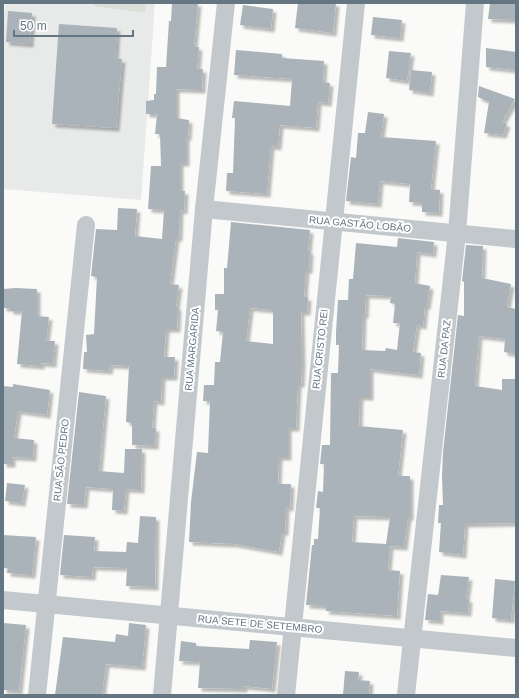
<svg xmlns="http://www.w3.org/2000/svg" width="519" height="698" viewBox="0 0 519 698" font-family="Arial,sans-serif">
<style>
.built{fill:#e8e9e9}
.green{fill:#dadfd7}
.building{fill:#aab3b9;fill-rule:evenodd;filter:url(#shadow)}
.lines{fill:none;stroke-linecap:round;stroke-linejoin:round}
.minor{stroke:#c3c8cc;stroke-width:18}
.labels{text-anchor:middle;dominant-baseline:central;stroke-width:4;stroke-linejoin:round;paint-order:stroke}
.street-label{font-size:10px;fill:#657683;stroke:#fff}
</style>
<defs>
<filter id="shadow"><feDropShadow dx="3.5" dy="3.5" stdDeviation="1" flood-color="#0004"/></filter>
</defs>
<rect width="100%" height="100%" fill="#fafaf8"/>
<!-- built -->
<path class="built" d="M5,3H155L141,200L3,189V27Z"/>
<!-- green -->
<path class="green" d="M94,3H146L145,13L94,6Z"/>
<!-- building -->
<g class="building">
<path d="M172,3H198L194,46L199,47L197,69H203L202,90L176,89V118L189,120L188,137H186V163H180V191H185L184,211L180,210L179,238H176L170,284L179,285L176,307H178L177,329H166L164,357H175L174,377H162L161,402L154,401L152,428H156L155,446L132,445V423L126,422L129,366L110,365L109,371L83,369L84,352H87L86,335L94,334L97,277L91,276L96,229L117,230L118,208L137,209L135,236L162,239L164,210L148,209L151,166H161L160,134H155L157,114H146V101L154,100V94H156L157,67H166L169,21H171Z"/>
<path d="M298,3H336L333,33L295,28Z"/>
<path d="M490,3H516V20L488,19Z"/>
<path d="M243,5L273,9L271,29L240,25Z"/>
<path d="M8,11L32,13L30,44L6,42Z"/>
<path d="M373,17L402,20L400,38L371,35Z"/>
<path d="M59,24L117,28L115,59H122L116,128L52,124Z"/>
<path d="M486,48L516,52V70L486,67Z"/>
<path d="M236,50L282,54V58L324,61L323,82L330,83L328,103L318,102L316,128L280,125L278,147L271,146L267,194L226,191L227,173H233L235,118H232L234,101L290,106L292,79L234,75Z"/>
<path d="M389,51L411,53L407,81L386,78Z"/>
<path d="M411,70L432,72L430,93L409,90Z"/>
<path d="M479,86L515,99L502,122L507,124L503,135L484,133L489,102L478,97Z"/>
<path d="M368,112L384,114L381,137L436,141L431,189L440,190L439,213L422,212V203L409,202L410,184L380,181L378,204L346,201L351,157L356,158L358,133H365Z"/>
<path d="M231,222L310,230L308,251H310L309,270H306L304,297H308L307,312H301L302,363L301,384H298L296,428H288V457H279L278,484H291L290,508L286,507L285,532H282L279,552L235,544L189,542L191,502L197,452L208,453L210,401H203L204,385H214L215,362H220L223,332L216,331L218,310H215V294H224V268H227ZM250,308L273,310V344L246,341Z"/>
<path d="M398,238L434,242L433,254L417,252L415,283L430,286L427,306H425L423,326L417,325L413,352L421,353L419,375L370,369V397H360L359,426L403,430L398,476H410V517H408L404,547L390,546L388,570L400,571L397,616L326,611V606L306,605L312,545H314V539H318L320,508H316L318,491L323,492L324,464H320L322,445H330L331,373H338L339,345H336V332L338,300H348L349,279H353L356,243L397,247ZM366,295L391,296L390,303L395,304L393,323H400L397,350L386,348L385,351L362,350L363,315H365ZM354,516L390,517L386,544L352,542Z"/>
<path d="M466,245L483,246L482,278L511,284L507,307L516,309V354L504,352L505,339L479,336L475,386L502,390V379H516V523L465,524L463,555L439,552L441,523H438L439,505H443L442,476L443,452L458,315L464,316V282L462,281Z"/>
<path d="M16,288L37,289V316L49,317L46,341H55L53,364L41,363V366L17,364L22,311H10V308H3V289Z"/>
<path d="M13,384L50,390L47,415L18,411L14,438L34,440L33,458L12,457V464H3V386L13,387Z"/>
<path d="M79,392L106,396L99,471L124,473L125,449H142L141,490L126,489L124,511L112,510L113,489L86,487L84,505L67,504Z"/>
<path d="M7,483L25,485L22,503L5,501Z"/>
<path d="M140,516L156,517L155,587L126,586L127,568L93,567L92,577L60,575L64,535L95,537L94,551L126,552L127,542L138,543Z"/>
<path d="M3,535L36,537L32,575L7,573L8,568H3Z"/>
<path d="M441,575L469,577L466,599H469L468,613L440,611V621L425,620L428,594L438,595Z"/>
<path d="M495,579L515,581L511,620L492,618Z"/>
<path d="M3,623L26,625L19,691L3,690Z"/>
<path d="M129,623L146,625L142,667L106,664L102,695H55L63,637L115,642L116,634L128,636Z"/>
<path d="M250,640L277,642L272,689L244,686V689L198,688L200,662L179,661L181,641L196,643V646L249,649Z"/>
<path d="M345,671L359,672L358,680L370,681L369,695H343Z"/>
</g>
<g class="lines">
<!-- minor -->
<g class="minor">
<path d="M204,209L516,239"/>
<path d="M3,600L516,648"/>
<path d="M37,695L86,225"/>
<path d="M162,695L204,209L226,3"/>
<path d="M286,695L356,3"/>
<path d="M406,695L457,233L475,3"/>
</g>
</g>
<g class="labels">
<!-- street labels -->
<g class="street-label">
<text transform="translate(360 224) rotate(5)">RUA GASTÃO LOBÃO</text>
<text transform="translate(192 349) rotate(-85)">RUA MARGARIDA</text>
<text transform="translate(320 349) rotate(-84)">RUA CRISTO REI</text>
<text transform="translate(444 349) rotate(-84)">RUA DA PAZ</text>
<text transform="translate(61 460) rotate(-84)">RUA SÃO PEDRO</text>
<text transform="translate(260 624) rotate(5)">RUA SETE DE SETEMBRO</text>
</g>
</g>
<!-- border -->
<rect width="519" height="698" fill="none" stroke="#657683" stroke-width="8"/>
<!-- scale -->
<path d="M14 30v6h119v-6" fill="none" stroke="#657683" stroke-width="2"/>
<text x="20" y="30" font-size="12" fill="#657683" stroke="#ffffff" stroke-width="3" paint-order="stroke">50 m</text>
</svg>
